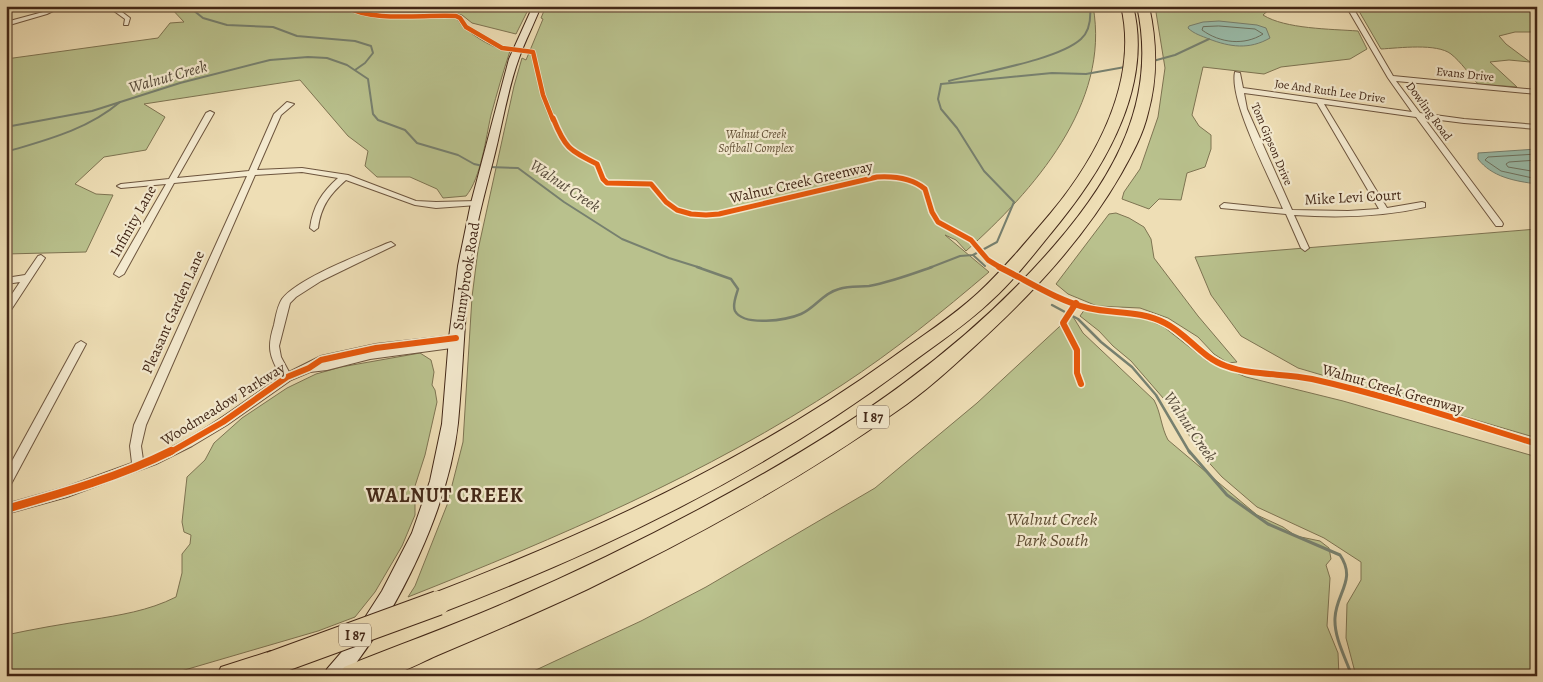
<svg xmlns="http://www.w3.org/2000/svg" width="1543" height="682" viewBox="0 0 1543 682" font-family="Alegreya,serif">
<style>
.green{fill:#b9c18d;stroke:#7e7452}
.water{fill:#9abcaa;stroke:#77806f}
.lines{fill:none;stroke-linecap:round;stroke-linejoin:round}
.shore{stroke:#6e7260;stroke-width:1}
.stream-far2{stroke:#77806f;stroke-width:2}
.stream-far1{stroke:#77806f;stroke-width:2.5}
.stream{stroke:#77806f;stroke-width:3}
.minor-casing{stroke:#6d553e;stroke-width:2}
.secondary-casing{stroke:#422717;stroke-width:2}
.motorway-casing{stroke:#422717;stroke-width:2}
.minor{fill:#f4eacf;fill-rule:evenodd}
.secondary{fill:#f4eacf;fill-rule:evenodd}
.motorway{fill:#eedeb5;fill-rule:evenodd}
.motorway-bridge-casing{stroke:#422717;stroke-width:26;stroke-linecap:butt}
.motorway-bridge{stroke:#eedeb5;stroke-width:24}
.cycleway-far3-casing{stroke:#f4eacf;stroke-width:6}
.cycleway-far2-casing{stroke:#f4eacf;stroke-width:8}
.cycleway-far1-casing{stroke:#f4eacf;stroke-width:9}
.cycleway-casing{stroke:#f4eacf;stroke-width:11}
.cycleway-far3{stroke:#e8590c;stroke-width:4.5}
.cycleway-far2{stroke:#e8590c;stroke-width:5}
.cycleway-far1{stroke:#e8590c;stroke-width:6}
.cycleway{stroke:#e8590c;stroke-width:8}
.labels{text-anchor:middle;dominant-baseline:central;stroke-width:4.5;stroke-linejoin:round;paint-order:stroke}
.far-street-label{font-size:12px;fill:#422717;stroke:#f4eacf}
.far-park-label{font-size:12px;font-style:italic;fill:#604e34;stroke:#f4eacf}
.shield{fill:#f4eacf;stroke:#77624e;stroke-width:1}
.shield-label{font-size:14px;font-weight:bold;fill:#422717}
.street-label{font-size:15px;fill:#422717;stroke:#f4eacf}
.water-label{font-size:16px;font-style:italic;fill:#584c3c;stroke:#f4eacf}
.near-park-label{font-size:18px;font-style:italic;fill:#604e34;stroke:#f4eacf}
.district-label{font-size:20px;font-weight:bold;letter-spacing:1px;fill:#422717;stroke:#f4eacf}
</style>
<rect width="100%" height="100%" fill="#eedeb5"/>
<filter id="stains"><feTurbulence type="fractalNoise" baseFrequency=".004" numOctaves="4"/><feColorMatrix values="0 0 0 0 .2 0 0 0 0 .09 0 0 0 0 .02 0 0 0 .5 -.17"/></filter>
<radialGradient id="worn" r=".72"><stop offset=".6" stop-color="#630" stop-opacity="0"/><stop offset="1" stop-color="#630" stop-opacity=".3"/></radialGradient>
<!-- green -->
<g class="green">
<path d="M169,6H530L516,34L472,23L462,15L453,13L370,12L361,11L354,12L371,14L453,16C459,19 459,24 464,27C476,38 494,49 510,51C503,72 497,93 491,115C486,137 481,178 466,196L443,198L437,189L410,177H377L365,166L368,151L348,136L300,80L144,104L165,117L146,150L104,157L75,184L96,194L113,195L86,252L6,254V59L158,38L170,23L184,22Z"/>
<path d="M546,6H1093C1111,104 1033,191 966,251L956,240L945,235L989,272C942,312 894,351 842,385C707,474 557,538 408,597L415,586L447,505L463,442L472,297L478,250L514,86L522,58L526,60L543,19L541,18Z"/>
<path d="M1155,6H1270L1271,8L1263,15C1285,29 1331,29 1358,31L1367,49L1350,59L1281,67L1264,74L1203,67L1192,115L1199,126L1211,135V149L1205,167L1187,173L1181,200L1159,199L1149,209L1122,199L1124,192L1140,169L1158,117L1165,68Z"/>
<path d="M1356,6H1537V32H1515L1499,36L1506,44L1530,62L1509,60L1490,62L1517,87L1478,84C1469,74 1461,62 1451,54C1437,43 1399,48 1381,49Z"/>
<path d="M1116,213L1129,218L1144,227L1151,239L1154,258L1198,316L1237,362L1228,363L1214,354L1198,337L1168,318L1140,308L1097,306L1068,294L1056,284L1109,214Z"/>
<path d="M1537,229V438L1298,368L1241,336L1211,295L1195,257Z"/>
<path d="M1085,309L1144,318L1164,327L1207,361L1246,377L1343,401L1537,457V676H1356L1346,638L1347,604L1361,580V562L1324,538L1257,507L1222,477L1202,455L1170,406L1131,361L1113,346L1099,331L1080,316Z"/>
<path d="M1072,315L1083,333L1154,400C1161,413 1161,427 1168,440L1257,515L1283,527L1296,536L1320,541L1329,548L1331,559L1326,565L1330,578L1327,626L1338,653L1339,676H523L641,621L706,587L875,488L977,403Z"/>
<path d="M420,353L431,360L434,372L432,385L435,390L437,402L425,455L415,486V515L402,546L375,592L355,617L318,631L164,676H6V635C34,629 62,624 90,620C120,615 148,611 176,597L182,573V554L190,544L191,535L184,532L182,522L187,477L205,460L214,443L242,418L287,388L316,374L341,367Z"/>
</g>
<!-- water -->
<g class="water">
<path d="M1219,21L1257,25L1266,28L1270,38C1249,50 1230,47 1209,39C1202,36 1194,34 1188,28L1189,26L1203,22Z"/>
<path d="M1537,149V184C1514,181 1492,177 1478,159V153Z"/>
</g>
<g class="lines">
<!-- shore -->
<g class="shore">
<path d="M1219,26L1255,29L1263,34C1244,46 1220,43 1202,30L1203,27Z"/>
<path d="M1537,154L1488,157L1485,160L1501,171L1537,179"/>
<path d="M1537,160L1509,162L1506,164L1508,167L1537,172"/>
</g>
<!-- stream-far2 -->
<g class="stream-far2">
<path d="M188,6L203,18L227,25L273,27L297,36L355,41L371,46L373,53L365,63L355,70"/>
<path d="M1153,61L1175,55L1209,39"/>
<path d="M949,81C982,72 1058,60 1081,39C1090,31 1091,17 1090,6"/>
<path d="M941,84L1052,73L1086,74L1125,67"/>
<path d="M6,127L92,111L180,83L270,60L308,57L327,58L347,65L368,79L373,114L378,120L405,130L417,143L458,155L474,164L483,166"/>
<path d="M6,152C46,140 87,130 120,102"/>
<path d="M489,167L518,168L564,202L622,239L669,258L701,268"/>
<path d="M973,255L985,266"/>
<path d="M929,268L960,256L973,255L997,242L1014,202L984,171L957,128L941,109L938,99L941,84"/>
</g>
<!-- stream-far1 -->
<g class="stream-far1">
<path d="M697,267L731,279L738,289C736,296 732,305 735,311C744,327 787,320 801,314C815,308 823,293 839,289C849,286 859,287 869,286C891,282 912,274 932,267"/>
<path d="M1052,305L1078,319L1101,342L1132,367L1156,395L1190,453"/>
</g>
<!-- stream -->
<path class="stream" d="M1189,451L1227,495L1268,524L1340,555C1357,580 1336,593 1335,618C1334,636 1344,655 1350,671L1349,676"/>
<!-- minor casing -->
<g class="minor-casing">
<g id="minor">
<path d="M55,6H63L47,14L6,26V22L43,12Z"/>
<path d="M107,6H114L130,18L128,25H124L125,19Z"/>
<path d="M1346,6H1352L1393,76L1537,90V94L1396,81L1420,113L1464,119L1537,125V129L1464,123L1424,118L1502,222L1503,224L1502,226H1496L1416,117L1324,104L1387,208L1422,202L1425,203V207C1382,217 1338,218 1294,215L1309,248L1305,251L1301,248L1286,214L1221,208L1220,206L1224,203L1283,209C1270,178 1229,101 1235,72L1240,73L1243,88L1412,112L1388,78ZM1244,93L1317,103L1379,209L1348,211L1292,210L1247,109Z"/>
<path d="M287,102L294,104L281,115L257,170L302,168L348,175L416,201L436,202L477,201L481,203L477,205L436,208L415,205L346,180C330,194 321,206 318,228L314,231L310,228C313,206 322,192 338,178L302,172L255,175L146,425L141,446L143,460C193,441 238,406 281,376C269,356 267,347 274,325C276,316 277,307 282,299C298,278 362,254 388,243L391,242L395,245L321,281L296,297L290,303L279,346L281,357L289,372L321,356L376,344L456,335L461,338L460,340L455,342L460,345L459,347L370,359L327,370L310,372L291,380L227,425L192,446L156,464L67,497L6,514V504L66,487L132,463L130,446L134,425L247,176L174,183L124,274L119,277L114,274L166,184L121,188L117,186L121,184L169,179L206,113L210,111L214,113L177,178L249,171L274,114Z"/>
<path d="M41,255L45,258L9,313L6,314V303L20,282L6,284V278L25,275L38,256Z"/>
<path d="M81,341L86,344L10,486L6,488V472L76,344Z"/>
</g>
</g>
<!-- secondary casing -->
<g class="secondary-casing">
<path id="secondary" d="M533,6H541C534,24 525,41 519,58C507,91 502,127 493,161C484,196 474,232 470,268C464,319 463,371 458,423C449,507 399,610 346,676H324L327,669L346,647L382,591L412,533L430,481L442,424L449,338L458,266L471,203L509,59Z"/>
</g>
<!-- motorway casing -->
<g class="motorway-casing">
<g id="motorway">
<path d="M1121,6H1133C1153,84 1107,164 1060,222C1038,249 1017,277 992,300C966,325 935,345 906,367C764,473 604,551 438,614L429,611L426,603L429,595C593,532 750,460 893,357C922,336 952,317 978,293C1004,269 1027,241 1050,214C1096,159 1139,81 1121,6Z"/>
<path d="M1137,6H1149C1157,42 1158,77 1148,113C1143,135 1132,154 1121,174C1083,240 1031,295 975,346C950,369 925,392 897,411C800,480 695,537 588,589C539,612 488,634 438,655C422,662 403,673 385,676C371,678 354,676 340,676L344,667C395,646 447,628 498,606C577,572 655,534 731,492C851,426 963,351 1054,246C1114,177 1158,100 1137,6Z"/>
<path d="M271,651L280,655L284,664L280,673L273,676H217L221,667Z"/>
</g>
</g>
<!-- minor -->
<use href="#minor" class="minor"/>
<!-- secondary -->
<use href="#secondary" class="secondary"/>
<!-- motorway -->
<use href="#motorway" class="motorway"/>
<!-- motorway-bridge casing -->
<g class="motorway-bridge-casing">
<path id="motorway-bridge" d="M271,664L438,603"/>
</g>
<!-- motorway-bridge -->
<use href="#motorway-bridge" class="motorway-bridge"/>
<!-- cycleway-far3 casing -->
<g class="cycleway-far3-casing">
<path id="cycleway-far3" d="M345,6C373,23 424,14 456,16L460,18L466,27L502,48L533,52L543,95L553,120"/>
</g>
<!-- cycleway-far2 casing -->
<g class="cycleway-far2-casing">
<path id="cycleway-far2" d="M553,118C565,148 569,150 597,164L603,179L607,183L651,184L666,202L677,210L691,214L706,215L719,214L877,177C894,176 912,178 925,189L932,212L938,222L971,240L988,260L1001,268"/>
</g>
<!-- cycleway-far1 casing -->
<g class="cycleway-far1-casing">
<g id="cycleway-far1">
<path d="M999,267C1028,281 1056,300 1088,308C1113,314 1141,310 1165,323C1187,334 1202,358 1226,366C1254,376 1284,373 1312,379C1388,396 1463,421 1537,444"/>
<path d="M1076,303L1063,323L1077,350V373L1081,384"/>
<path d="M169,453L223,422L287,377L309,368L321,360L376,348L456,338"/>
</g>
</g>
<!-- cycleway casing -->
<g class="cycleway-casing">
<path id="cycleway" d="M6,509C62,493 119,477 171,451"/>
</g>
<!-- cycleway-far3 -->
<use href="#cycleway-far3" class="cycleway-far3"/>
<!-- cycleway-far2 -->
<use href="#cycleway-far2" class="cycleway-far2"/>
<!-- cycleway-far1 -->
<use href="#cycleway-far1" class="cycleway-far1"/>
<!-- cycleway -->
<use href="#cycleway" class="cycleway"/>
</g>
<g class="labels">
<!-- far-street labels -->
<g class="far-street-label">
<text transform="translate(1465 74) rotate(6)">Evans Drive</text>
<text transform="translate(1330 91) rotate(8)">Joe And Ruth Lee Drive</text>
<text transform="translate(1429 111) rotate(54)">Dowling Road</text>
<text transform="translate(1272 144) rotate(67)">Tom Gipson Drive</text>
</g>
<!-- far-park labels -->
<g class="far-park-label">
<text x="756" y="134">Walnut Creek<tspan x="756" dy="14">Softball Complex</tspan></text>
</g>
<!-- shield labels -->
<g class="shield">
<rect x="857" y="405.5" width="32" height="23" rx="4"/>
<rect x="339" y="623.5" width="32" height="23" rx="4"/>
</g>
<g class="shield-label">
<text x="873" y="417">I 87</text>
<text x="355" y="635">I 87</text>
</g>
<!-- street labels -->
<g class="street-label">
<text transform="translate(801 182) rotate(-13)">Walnut Creek Greenway</text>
<text transform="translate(1353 197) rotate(-3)">Mike Levi Court</text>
<text transform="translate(133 221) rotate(-61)">Infinity Lane</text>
<text transform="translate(466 276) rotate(-81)">Sunnybrook Road</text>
<text transform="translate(173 312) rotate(-66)">Pleasant Garden Lane</text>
<text transform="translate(1393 389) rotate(16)">Walnut Creek Greenway</text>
<text transform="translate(223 404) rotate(-32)">Woodmeadow Parkway</text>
</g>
<!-- water labels -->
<g class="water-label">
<text transform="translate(168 77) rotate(-16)">Walnut Creek</text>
<text transform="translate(565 186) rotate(34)">Walnut Creek</text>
<text transform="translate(1190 427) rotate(56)">Walnut Creek</text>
</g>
<!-- near-park labels -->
<g class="near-park-label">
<text x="1052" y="519">Walnut Creek<tspan x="1052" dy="21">Park South</tspan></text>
</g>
<!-- district labels -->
<g class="district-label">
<text x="445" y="495">WALNUT CREEK</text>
</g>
</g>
<!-- margin -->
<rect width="1543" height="682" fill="none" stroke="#eedeb5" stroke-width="25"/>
<rect x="8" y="8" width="1528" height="667" fill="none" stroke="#422717" stroke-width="2.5"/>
<rect x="12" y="12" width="1518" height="657" fill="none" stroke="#422717"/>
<rect width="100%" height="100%" filter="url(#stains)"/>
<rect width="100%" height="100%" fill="url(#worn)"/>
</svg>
